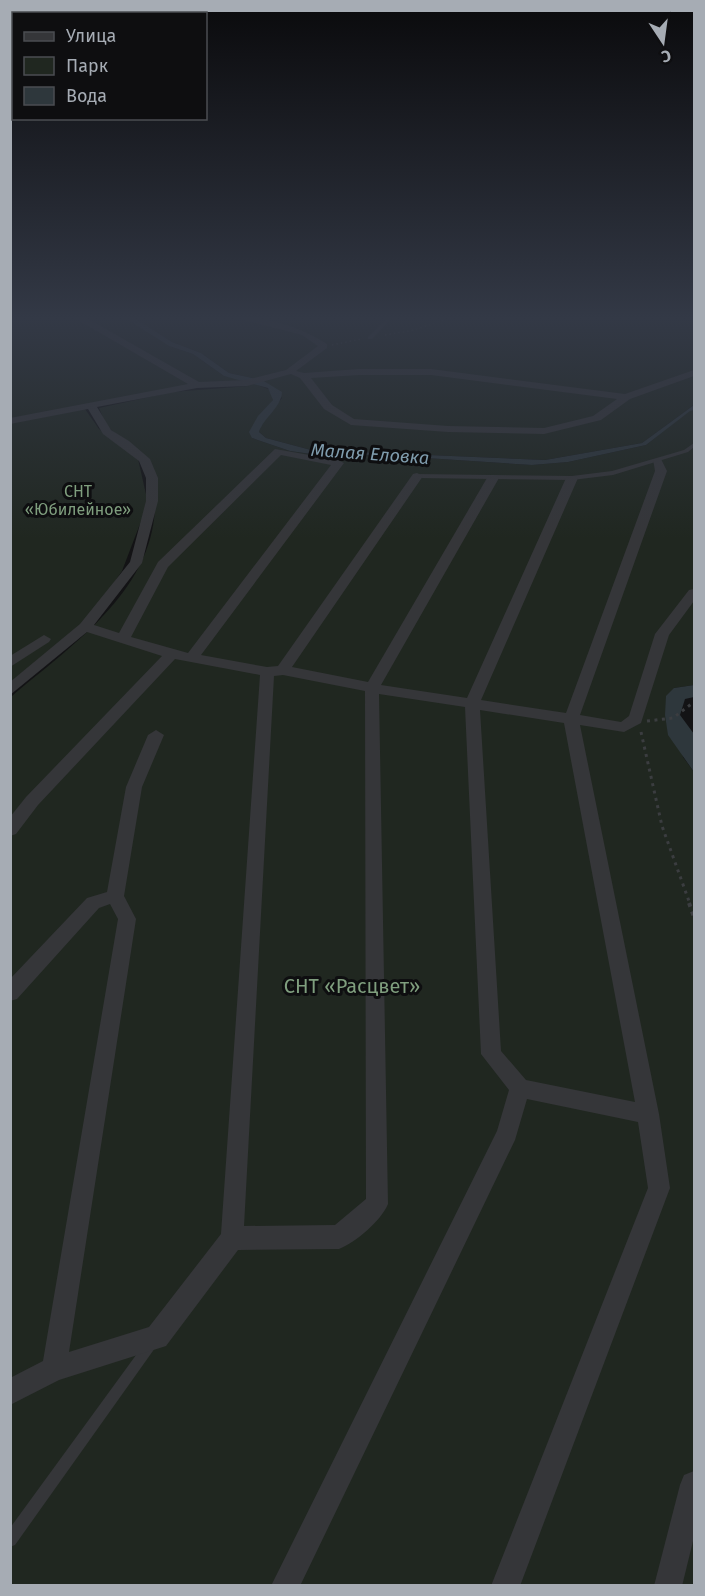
<svg xmlns="http://www.w3.org/2000/svg" width="705" height="1596" viewBox="0 0 705 1596" font-family="'Fira Sans',sans-serif">
<style>
.green{fill:#202720}
.water{fill:#2e373c}
.lines{fill:none;stroke-linecap:round;stroke-linejoin:round}
.path-far2{stroke:#3b3d40;stroke-width:1.5;stroke-dasharray:1.5 3;stroke-linecap:butt}
.path-far1{stroke:#3b3d40;stroke-width:3;stroke-dasharray:3 4.5;stroke-linecap:butt}
.path{stroke:#3b3d40;stroke-width:4;stroke-dasharray:4 5;stroke-linecap:butt}
.lane{fill:#353639;fill-rule:evenodd}
.street{fill:#353639;fill-rule:evenodd}
.labels{text-anchor:middle;dominant-baseline:central;stroke-width:6;stroke-linejoin:round;paint-order:stroke}
.far-park-label{font-size:16px;fill:#7f9e7e;stroke:#0e0e10}
.far-water-label{font-size:18px;font-style:italic;fill:#7f9cad;stroke:#0e0e10}
.park-label{font-size:20px;fill:#7f9e7e;stroke:#0e0e10}
</style>
<rect width="100%" height="100%" fill="#131315"/>
<!-- green -->
<g class="green">
<path d="M11,316L126,317L169,346L193,354L224,376L241,379L271,390L273,400L252,438L290,451L325,456L380,455L532,465L568,462L646,445L690,410H694V685L674,688L683,757L694,772V1585H11V697C69,647 152,593 155,507C155,498 158,485 155,476C146,448 128,446 109,428C104,423 102,414 99,408L172,392L249,386L201,383L85,409L99,429L138,459L148,503L122,571L91,616L11,682Z"/>
<path d="M129,316H694V405L642,443L545,460L311,450L266,438L259,432L262,423L282,398L262,380L229,373L201,353L172,342Z"/>
</g>
<!-- water -->
<g class="water">
<path d="M122,316H131L172,342L201,353L229,373L262,380L282,392C281,408 264,417 259,432L266,438L311,450L545,460L642,443L694,405V410L690,411L646,445L568,462L532,465L380,455L325,456L290,451L252,438L249,432L258,416L273,400L268,388L224,376L193,354L169,346Z"/>
<path d="M694,685V697L685,699L680,715L694,734V772L668,735L665,715L666,696L674,688Z"/>
</g>
<g class="lines">
<!-- path-far2 -->
<g class="path-far2">
<path d="M385,335L414,330L456,316"/>
<path d="M332,345L361,339"/>
</g>
<!-- path-far1 -->
<g class="path-far1">
<path d="M647,721L673,718L694,702"/>
<path d="M641,732L662,826L690,904"/>
</g>
<!-- path -->
<path class="path" d="M689,903L694,917"/>
<!-- lane -->
<g class="lane">
<path d="M389,316H394L372,339H368V337Z"/>
<path d="M694,443V447L688,452L613,475L572,480L417,478L414,476L417,474L572,476L612,471L684,450Z"/>
<path d="M151,1338L155,1340L157,1344L155,1348L15,1545L10,1547V1528L147,1340Z"/>
</g>
<!-- street -->
<g class="street">
<path d="M71,316H83L199,382L246,380L286,370L318,346L302,335L229,316C263,316 300,326 327,344V348L296,371L304,373L359,369H431L625,394L694,370V376L630,399L601,420L544,434L448,432L351,425L324,409L300,378L291,374L247,386L197,388L97,407L111,430L129,441L150,459L158,478V501L142,563L94,625L119,633L158,562L275,449L338,460L344,463L201,655L267,667L278,666L413,474L417,473L423,476L292,667L368,682L487,478L497,476L499,478L381,685L467,698L566,478L576,476L578,478L481,700L566,713L655,471L653,459H661L667,471L580,715L621,722L629,716L655,634L689,590L694,589V601L669,635L641,723L624,732L580,725L659,1114L670,1188L520,1586H491L648,1188L638,1122L527,1099L515,1140L300,1586H271L497,1131L509,1090L481,1054L465,707L379,694L388,1204C381,1221 356,1242 339,1249L238,1250L166,1346L59,1380L10,1405V1378L43,1361L118,919L110,904L99,908L17,999L10,1001V979L87,898L107,892L126,787L148,735L156,730L164,735L142,787L124,896L136,919L69,1352L149,1327L221,1234L260,675L175,659L38,805L16,834L10,836V817L26,797L162,656L87,632L10,695V682L80,624L130,562L146,501V478L139,461L103,434L88,409L10,424V418L188,384ZM359,375H431L617,399L593,416L544,428L448,426L354,419L332,405L311,378ZM281,455L331,465L188,653L131,637L168,567ZM283,675L365,691L366,1199L335,1225L244,1226L274,676ZM480,710L564,723L635,1102L526,1080L501,1051Z"/>
<path d="M44,635L51,639L49,642L10,667V656Z"/>
<path d="M694,1471V1537L682,1586H654L680,1485L684,1475Z"/>
</g>
</g>
<!-- sky -->
<linearGradient id="sky" x2="0" y2="1"><stop stop-color="#0a0a0c"/><stop offset="0.59" stop-color="#333946"/><stop offset="1" stop-color="#333946" stop-opacity="0"/></linearGradient>
<rect width="705" height="539" fill="url(#sky)"/>
<g class="labels">
<!-- far-park labels -->
<g class="far-park-label">
<text x="78" y="491">СНТ<tspan x="78" dy="18">«Юбилейное»</tspan></text>
</g>
<!-- far-water labels -->
<g class="far-water-label">
<text transform="translate(370 454) rotate(4)">Малая Еловка</text>
</g>
<!-- park labels -->
<g class="park-label">
<text x="352" y="986">СНТ «Расцвет»</text>
</g>
</g>
<!-- border -->
<rect width="705" height="1596" fill="none" stroke="#a6acb4" stroke-width="24"/>
<!-- legend -->
<rect x="12" y="12" width="195" height="108" fill="#0e0e10" stroke="#4b4d52" stroke-width="1.5"/>
<rect x="24" y="32" width="30" height="9" fill="#353639" stroke="#4b4d52" stroke-width="1.5"/>
<text x="66" y="42" font-size="18" fill="#a6acb4">Улица</text>
<rect x="24" y="57" width="30" height="18" fill="#202720" stroke="#4b4d52" stroke-width="1.5"/>
<text x="66" y="72" font-size="18" fill="#a6acb4">Парк</text>
<rect x="24" y="87" width="30" height="18" fill="#2e373c" stroke="#4b4d52" stroke-width="1.5"/>
<text x="66" y="102" font-size="18" fill="#a6acb4">Вода</text>
<!-- north arrow -->
<g transform="translate(663 42) rotate(167)" stroke="#0e0e10" stroke-width="4.5" paint-order="stroke">
<path d="M0-4.5L10 22L0 15L-10 22Z" fill="#a6acb4"/>
<text y="-9" font-size="16" font-weight="bold" text-anchor="middle" fill="#a6acb4">С</text>
</g>
</svg>
